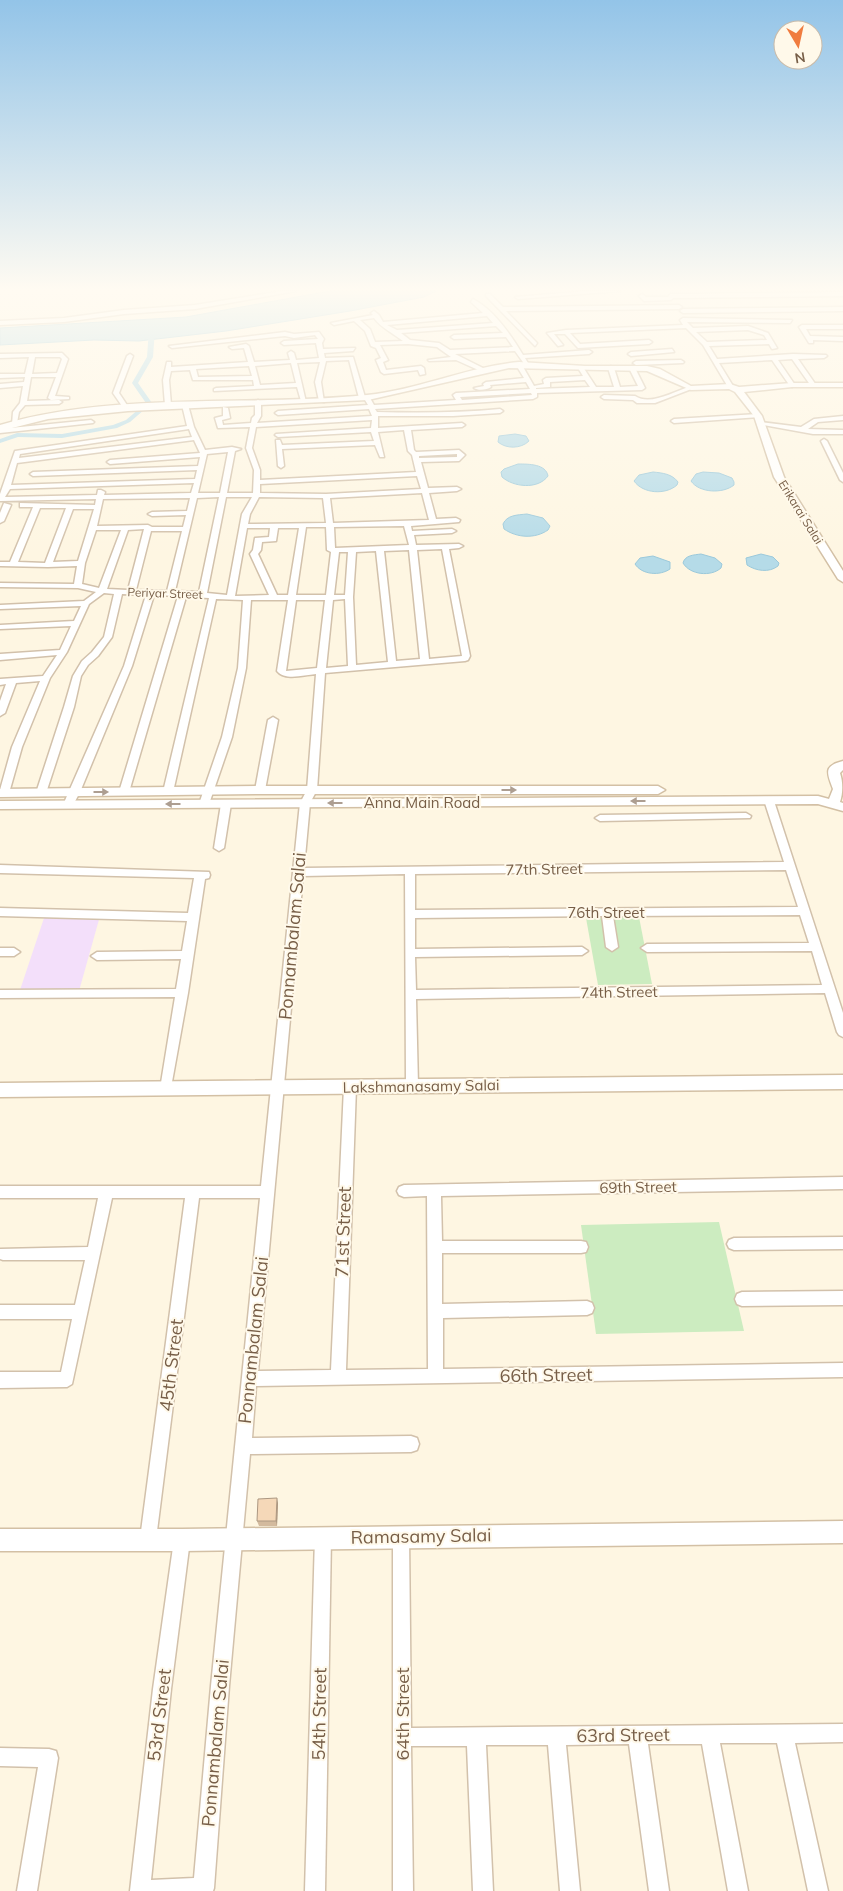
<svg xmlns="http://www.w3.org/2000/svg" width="843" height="1891" viewBox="0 0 843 1891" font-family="Mulish,sans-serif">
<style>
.education{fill:#f3dffa}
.green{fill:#ccecc0}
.water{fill:#b5dbe8;stroke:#9bc9db}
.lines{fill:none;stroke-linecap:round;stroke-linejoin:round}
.canal{fill:#b5dbe8;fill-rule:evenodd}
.street-casing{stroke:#d2c1ab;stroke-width:3}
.secondary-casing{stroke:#d3c0a5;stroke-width:3}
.street{fill:#fff;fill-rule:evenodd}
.secondary{fill:#fff;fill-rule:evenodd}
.wall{fill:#d3ba9e}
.shaded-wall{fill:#ac9781}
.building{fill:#f5d8b8;stroke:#ac9781}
.oneway{fill:#ad9e91}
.labels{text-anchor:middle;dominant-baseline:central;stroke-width:4;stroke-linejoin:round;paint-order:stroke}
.far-street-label{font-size:12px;fill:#775e47;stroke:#fff9ea}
.street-label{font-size:15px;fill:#775e47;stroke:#fff9ea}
.near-street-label{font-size:18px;fill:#775e47;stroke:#fff9ea}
</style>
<rect width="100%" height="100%" fill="#fef6e2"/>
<!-- education -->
<path class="education" d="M45,915L100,916L79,991L20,990Z"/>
<!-- green -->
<g class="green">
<path d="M639,917L652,984L598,985L586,918Z"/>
<path d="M719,1222L744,1331L596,1334L581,1225Z"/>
</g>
<!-- water -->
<g class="water">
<path d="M330,291H436L424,297L350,311L226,331L139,341L94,340L0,345V328L186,317Z"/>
<path d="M515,434L526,436L529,441C521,449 506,449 498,442L499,436Z"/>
<path d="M518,464C529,464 546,464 548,476C538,490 513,487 502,477L501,472L504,469Z"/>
<path d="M653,472C663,473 672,474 678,482L677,485C666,495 643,494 634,481L639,475Z"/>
<path d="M703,472L719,473L732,478L734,482V485C723,494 699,493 691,481L696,474Z"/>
<path d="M527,514L543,518L550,526L548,530C535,539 517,538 504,529L503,524C507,515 517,515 527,514Z"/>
<path d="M701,554L715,558L722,564L721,568C711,577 690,575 683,563C685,555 694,555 701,554Z"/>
<path d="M761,554L773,557L779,563L778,566C769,573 756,571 747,565L746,558Z"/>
<path d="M653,556L670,562V569C660,576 642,575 635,564L640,558Z"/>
</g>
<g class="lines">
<!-- canal -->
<path class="canal" d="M152,327L155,329L153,357L138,383L152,403L130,422L117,428L62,438L18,437L0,443V439L17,433L62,434L113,425L126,420L146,403L132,383L147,357L149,329Z"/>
<!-- street casing -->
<g class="street-casing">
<g id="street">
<path d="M283,291H296L195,309L124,314L64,322L0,325V321L64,318L124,310L195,305Z"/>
<path d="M588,291H620L518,299L515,297Z"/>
<path d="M843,292V296L673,298L671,300L644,301L639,296L642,294L646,297H668L670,294Z"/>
<path d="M486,294H490L503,307L679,305L682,307L679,309L506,311L537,343L535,346L486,296Z"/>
<path d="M473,299C494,310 511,335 523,355L589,350L592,352L589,354L525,358L528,363L525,365L515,351L455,354L487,370L488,371L485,373L456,360L429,361L428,360L451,357L437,347L408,344L380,345L388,360L383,362L386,370L421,366L424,368L425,374L420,375L418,370L384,374L381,372L376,360L381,358L376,348L371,346L365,331L354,321L334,325L331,323L373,315L371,313L374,311L379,315L383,322L483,313L471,302ZM487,316L493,323L397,330L387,325ZM374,318C381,328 393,333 403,341L375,342L370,329L360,320ZM496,326L503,333L454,335L451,337L454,339L506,337L513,347L450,350L439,343L410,340L401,333Z"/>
<path d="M843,307V311L683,313L680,311L683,309Z"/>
<path d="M683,318L792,320L790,323L687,322L693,328L748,326L768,333L777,348L772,349L769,344L709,346L717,359L793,354L826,355L827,356L824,358L798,359L816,385L811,386L792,359L778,360L795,385L792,387L790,386L772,360L719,363L733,386L728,387L703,345L686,328L570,333L580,344L649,340L652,342L649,344L578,348L565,334H554L563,345L558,346L547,333L566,330L683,325L680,320ZM748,330L764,335L767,340L707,342L696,332Z"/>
<path d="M802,325H843V329H806L810,336L843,337V341L813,340V343H809L799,327Z"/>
<path d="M285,332L294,334L319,332L324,339L322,343L323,349L355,348L353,351L324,353L325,358L353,357L365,397L370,398L374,405L456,400L453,395L456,393L530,389L526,382L490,385L491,387C487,390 478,391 474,388L484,386L483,384L486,382L524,378L516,365L519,363L522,365L534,386L544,384L543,380L546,378L583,376L578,368L581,366L583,367L596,387H614L608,368L611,366L614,368L620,387L638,386L629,368L632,366L635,368L645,388L642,390L537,393V397L533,399L375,409L377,412C418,413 459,413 500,409L503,411L500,413L453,416H378V428L462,423L465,425L462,427L411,430L414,450L416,452L459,450L465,455L459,461L421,462L428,488L457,487L461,489L457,491L429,493L436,519L456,518L460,520L459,522L411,526L412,531L452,529L456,531L452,533L414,535L416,545L459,544L463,546L459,548L449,549L470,656L468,660L465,661L325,673L317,790L310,803L304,868L784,862L764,800L765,798H773L843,1013V1037L839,1035L837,1032L825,993L416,999L418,1086L416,1090L412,1091L408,1090L406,1086L405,874L303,876L258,1371L331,1370L344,1087L346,1083L350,1082L354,1083L356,1087L346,1370L428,1369L427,1196L404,1197L399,1195L397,1191L399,1187L404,1185L843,1177V1189L441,1196L442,1241H581L586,1242L588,1247L586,1252L581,1253H442V1304L587,1301L592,1303L594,1308L592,1313L587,1315L443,1318V1369L843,1363V1377L256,1386L252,1438L411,1436L417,1438L419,1444L417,1450L411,1452L250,1454L229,1686L214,1888L213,1891H130L153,1689L174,1540L176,1534L182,1532L188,1534L190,1540L171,1689L151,1880L194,1878L211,1686L260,1198H199L156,1539L154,1545L148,1547L142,1545L140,1539L185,1198H112L72,1384L67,1387L0,1388V1372H61L72,1319H0V1305H75L85,1260H3L0,1259V1249L88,1247L98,1198H0V1186H261L300,803L307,790L316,674C304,675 285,681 277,671L288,600H251L246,668L232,737L209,804L208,806H200L199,804L222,737L238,668L243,600L216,599L173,792L171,794H165L163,792L209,598L186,597L129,792L127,794H121L119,792L178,596L154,595L132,666L80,792L72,807H64L63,805L124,666L146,595L122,594L112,637L98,656L88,665L81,676L74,707L46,793L44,795H38L36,793L64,707L73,676L82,661L92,652L104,637L114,594L104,593L89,604L67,652L50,678L22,747L9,793L7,795H1L0,790L12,747L40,681L16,683L5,713L0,716V701L6,684L0,685V679L43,676L57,655L0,660V654L60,650L71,626L0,629V625L74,621L81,606L0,609V605L84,601L96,592L78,588L0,587V583L74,584L77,566L48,567L0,566V562H10L33,507H20V503L95,505L96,499L0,501V494L15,451L187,426L182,405L185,403L188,405L194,427L205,450L232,447L241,449L235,451L227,493H253L254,470L246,448L250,427L218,428L215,418L223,416V407L228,408L230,418L222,420L223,425L251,423L252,418L255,415V402L258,400L261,402V416L257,423L372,416L369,409L278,415L275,413L278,411L368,405L365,400L359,398L349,360L326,361L321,382L324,402L319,401L315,382L320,362L297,363L306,402L301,401L297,387L214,391V389L216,388L254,386L253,380H193L190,370L171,371L169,380L171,405L168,407L165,405L163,380L167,362H171V367L248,362L244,348L232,349L229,347L246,344L249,346L254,362L290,360L288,353L291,351L294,353L296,360L319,358L316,343L284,345L281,343L284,341L318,339L315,335L294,338L285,336L172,348L169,346ZM291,363L296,383L260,385L255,366ZM249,366L252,376L198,377L196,369ZM585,380L590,387L536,389V388L550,387V382ZM531,393L532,395L462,400L460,397ZM372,420L371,428L276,434L275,435L278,437L371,432L374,441L282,445L280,440H276L278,466L281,468L284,466L282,449L375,445L380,457H384L378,432L404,430L408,451L412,455L416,472L260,480V470L252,448L256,427ZM189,429L192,437L19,458L20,454ZM194,440L200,453L110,460L107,462L110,464L200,457L198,466L33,472L30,474L33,476L197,470L195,479L11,485L17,463ZM228,452L220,493H198L207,454ZM457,454V457L419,458V456ZM417,476L421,489L326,494L260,493V484ZM194,483L191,493L104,495L105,492L101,490H98L97,495L5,497L10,489ZM422,493L429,520L333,523L330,498ZM219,497L199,592L175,591L197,498ZM226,497H252L242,514L227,595L207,593ZM259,497L323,498L326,523L248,524L250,514ZM190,498L187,511L152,512L148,514L152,516L186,515L183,527H152L148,525L97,526L103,499ZM40,508H66L45,563L18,562ZM73,509H94L78,561L53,562ZM404,526L409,545L335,548L334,527ZM306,527H326L327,550L331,552L326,595H296ZM247,528H270L269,537L255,538L253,550L250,554L269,595L235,596ZM278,528H299L288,595H277L258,554L261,550L262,542L276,541ZM144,529L128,590L107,589L128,530ZM96,530H121L99,588L82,584L85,563ZM151,531H182L167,591L136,590ZM442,549L462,656L429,659L417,550ZM409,550L420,659L396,661L384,551ZM376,551L388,662L356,665L353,597L356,552ZM339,552H348L345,595H334ZM345,599L348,666L326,668L333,600ZM296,600H325L317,668L286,671ZM786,870L798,907L415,910V874ZM800,915L809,943L647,944L641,948L647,952L812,951L822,985L416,990L415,957L582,955L588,951L582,947L415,949V918L602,916L606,947L612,951L618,947L613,916Z"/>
<path d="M672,349L674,352L631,356L628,354L631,352Z"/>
<path d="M62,353L68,359L55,396L69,397V399L51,400L48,398L56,377H31L27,401L59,400L62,402L59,404L25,405L19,412L17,423L12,424L13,412L20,403L23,386L0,388V384L24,382L25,377L0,378V374H25L29,357L0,358V354ZM35,357H60L62,359L57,373L32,374Z"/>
<path d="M130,354L133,356L119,393L129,408L126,410L124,409L113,393L127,356Z"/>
<path d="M681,360L684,362L683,363L636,365L633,363L636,361Z"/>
<path d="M689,387L694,388L655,403H637L633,400L604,399L601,397L604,395L635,396C650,406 673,392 689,387Z"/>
<path d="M758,414L761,416L760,417L674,423L671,421L674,419Z"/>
<path d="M843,416V420L818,422L808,429L843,430V434H813L758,424L761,422L801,427L814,419Z"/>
<path d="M91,420L94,422L93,423L0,433V429Z"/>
<path d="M824,439L827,441L843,473V482L840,480L821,441Z"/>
<path d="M4,503L11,505L4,521L0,523V513Z"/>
<path d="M273,717L278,720L265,790L260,793L255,790L268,720Z"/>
<path d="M226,801L231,804L224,848L219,851L214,848L221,804Z"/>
<path d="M746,813L751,816L750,818L600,821L595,818L600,815Z"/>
<path d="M0,865L209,872L210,875L209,878L205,879L188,993L170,1093L166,1094L162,1093L160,1089L175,997L0,998V990L176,989L181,959L97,960L91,956L97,952L182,951L187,921L0,916V908L188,913L194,878L0,873Z"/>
<path d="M0,948H14L20,952L14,956H0Z"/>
<path d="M843,1237V1249L734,1250L729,1248L727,1244L729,1240L734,1238Z"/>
<path d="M843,1291V1305L742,1306L737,1304L735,1299L737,1294L742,1292Z"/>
<path d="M401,1528L407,1530L409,1536L411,1728L843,1724V1742L795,1743L828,1891H808L777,1743H720L748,1891H728L702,1744H648L669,1891H649L629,1744L566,1745L580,1891H560L548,1745H486L493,1891H473L467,1746H411L413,1891H393V1536L395,1530Z"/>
<path d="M323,1529L329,1531L331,1537L325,1891H305L315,1537L317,1531Z"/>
<path d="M0,1748L49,1749L56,1751L58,1758L37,1891H17L38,1767L0,1766Z"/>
</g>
</g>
<!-- secondary casing -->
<g class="secondary-casing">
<g id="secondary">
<path d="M519,362L585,366H647L660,369L691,386L730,384L739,387L792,383H843V387H792L744,392L762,416L784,477L843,571V582L838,579L774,477L754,416L735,392L729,389L691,390L647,371L509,368L368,400L128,411L48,419L0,431V425C116,391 247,407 367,395C418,390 467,367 519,362Z"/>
<path d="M843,761V770L840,773C843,782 843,793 840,802L843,803V811L818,804L0,809V801L818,796L829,799L833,789C827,773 823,766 843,761Z"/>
<path d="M260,786H658L665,790L658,794H260L0,797V789Z"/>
<path d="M843,1075V1089L0,1097V1083Z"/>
<path d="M843,1521V1543L182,1551H0V1529H182Z"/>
</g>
</g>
<!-- street -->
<use href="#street" class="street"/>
<!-- secondary -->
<use href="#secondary" class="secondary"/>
</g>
<!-- wall -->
<path class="wall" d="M278,1503L277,1526H259L257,1521Z"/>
<!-- shaded-wall -->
<path class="shaded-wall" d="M277,1498L278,1503L277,1526L276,1521Z"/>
<!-- building -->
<path class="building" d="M277,1498L276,1521H257L258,1499Z"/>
<!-- one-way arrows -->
<defs><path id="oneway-solid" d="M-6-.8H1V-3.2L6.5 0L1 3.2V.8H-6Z" transform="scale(1.25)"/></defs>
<g class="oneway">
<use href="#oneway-solid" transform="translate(509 790)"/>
<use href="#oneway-solid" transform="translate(101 792)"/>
<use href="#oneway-solid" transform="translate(638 801) rotate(180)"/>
<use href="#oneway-solid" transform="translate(335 803) rotate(180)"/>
<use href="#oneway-solid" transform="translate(173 804) rotate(180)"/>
</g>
<!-- sky -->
<linearGradient id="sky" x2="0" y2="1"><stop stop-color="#93c4e8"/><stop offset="0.52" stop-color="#fffbf2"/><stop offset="1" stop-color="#fffbf2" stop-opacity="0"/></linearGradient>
<rect width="843" height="556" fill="url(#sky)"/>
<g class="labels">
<!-- far-street labels -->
<g class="far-street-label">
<text transform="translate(801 512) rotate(58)">Erikarai Salai</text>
<text transform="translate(165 593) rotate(2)">Periyar Street</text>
</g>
<!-- street labels -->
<g class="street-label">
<text x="422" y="802">Anna Main Road</text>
<text transform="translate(544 869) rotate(-1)">77th Street</text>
<text x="606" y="912">76th Street</text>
<text transform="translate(619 992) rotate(-1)">74th Street</text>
<text transform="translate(421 1086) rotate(-1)">Lakshmanasamy Salai</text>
<text transform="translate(638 1187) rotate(-1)">69th Street</text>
</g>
<!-- near-street labels -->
<g class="near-street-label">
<text transform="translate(292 936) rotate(-85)">Ponnambalam Salai</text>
<text transform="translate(343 1232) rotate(-88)">71st Street</text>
<text transform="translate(253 1340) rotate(-84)">Ponnambalam Salai</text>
<text transform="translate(171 1365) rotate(-83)">45th Street</text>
<text transform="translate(546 1375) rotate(-1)">66th Street</text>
<text transform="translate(421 1536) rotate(-1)">Ramasamy Salai</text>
<text transform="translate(319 1714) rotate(-89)">54th Street</text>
<text transform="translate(402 1714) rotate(-90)">64th Street</text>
<text transform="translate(159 1715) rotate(-83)">53rd Street</text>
<text transform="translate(623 1735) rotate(-1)">63rd Street</text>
<text transform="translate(215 1743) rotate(-85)">Ponnambalam Salai</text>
</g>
</g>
<!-- north arrow -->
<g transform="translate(798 45) rotate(171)"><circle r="24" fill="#fff9ea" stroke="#c9bba9"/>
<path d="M0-4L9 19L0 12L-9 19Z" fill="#f07c3f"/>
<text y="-8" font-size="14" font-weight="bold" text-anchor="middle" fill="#775e47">N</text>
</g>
</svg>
